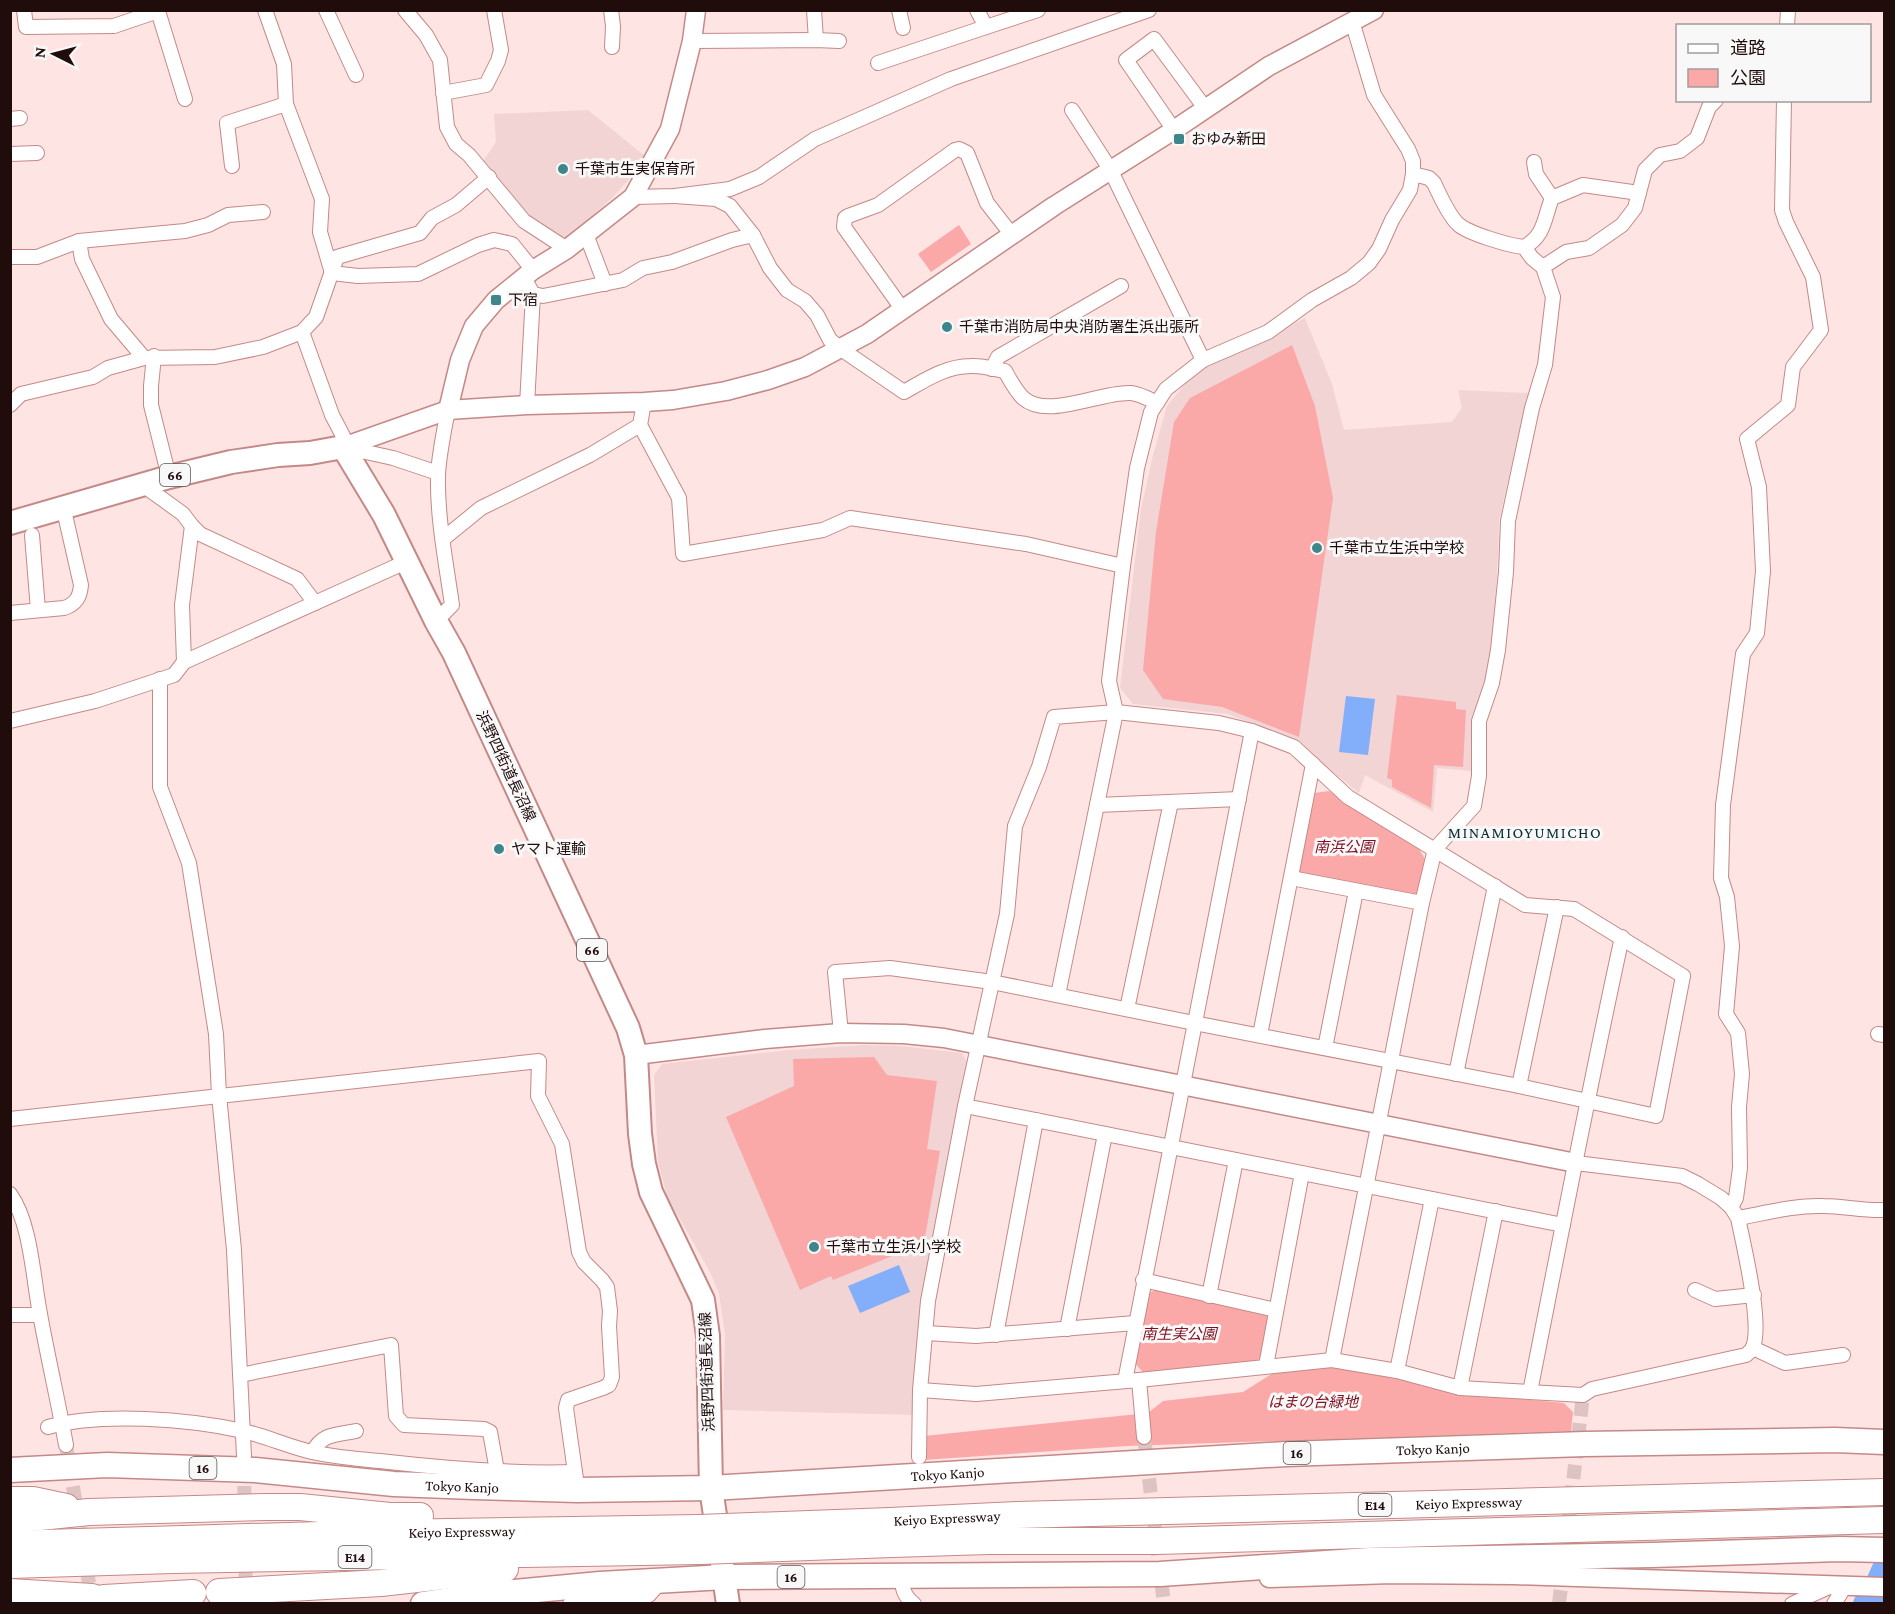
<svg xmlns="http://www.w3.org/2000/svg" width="1895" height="1614" viewBox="0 0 1895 1614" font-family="'Crimson Pro','Noto Sans JP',serif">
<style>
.built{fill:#f1d4d3}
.green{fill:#faa9a8}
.water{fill:#82aefa}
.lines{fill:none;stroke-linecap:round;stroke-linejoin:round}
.river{stroke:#82aefa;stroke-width:26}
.minor-tunnel{stroke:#ddc4c3;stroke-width:14;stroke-dasharray:14 7;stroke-linecap:butt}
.minor-casing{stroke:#c48987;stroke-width:16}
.tertiary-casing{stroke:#c48987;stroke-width:21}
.primary-casing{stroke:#c48987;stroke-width:26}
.trunk-casing{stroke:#c48987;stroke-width:27}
.motorway-casing{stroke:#c48987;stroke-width:28}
.minor{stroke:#fff;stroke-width:14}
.tertiary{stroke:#fff;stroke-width:18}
.primary{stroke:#fff;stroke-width:22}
.trunk{stroke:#fff;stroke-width:24}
.motorway{stroke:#fff;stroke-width:26}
.motorway-bridge-casing{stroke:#c48987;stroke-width:28;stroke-linecap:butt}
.motorway-bridge{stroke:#fff;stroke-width:26}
.poi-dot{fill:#3e868b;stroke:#f8f8f8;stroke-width:2}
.labels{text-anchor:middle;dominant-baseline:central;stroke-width:6;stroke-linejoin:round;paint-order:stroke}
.shield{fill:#f8f8f8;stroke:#625353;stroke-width:1.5}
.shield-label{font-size:14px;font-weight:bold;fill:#210c0c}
.poi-label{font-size:15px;fill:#210c0c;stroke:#f8f8f8;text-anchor:start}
.street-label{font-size:15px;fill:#210c0c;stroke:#f8f8f8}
.park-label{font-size:15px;font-style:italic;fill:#821222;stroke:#f8f8f8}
.neighbourhood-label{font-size:16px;letter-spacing:1.5px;fill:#0b2f31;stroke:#f8f8f8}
</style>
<rect width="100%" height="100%" fill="#fee4e3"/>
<!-- built -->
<g class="built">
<path d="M588,110L646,157L632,176L613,197L570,236L559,238L531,221L483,161L496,142L494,114Z"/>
<path d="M1305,318L1332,384L1344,430L1452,422L1462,408L1458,390L1528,393L1499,520L1497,576L1489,670L1481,701L1472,721V771L1437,768L1433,812L1365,775L1359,793L1296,742L1228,714L1133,704L1120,688L1141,509L1153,455L1167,406L1190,378L1205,367Z"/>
<path d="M865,1045L901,1046L962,1053L969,1066L915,1415L723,1410L725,1334L719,1294L711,1274L667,1196L658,1162L654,1075L662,1064L790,1050Z"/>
</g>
<!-- green -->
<g class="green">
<path d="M959,225L971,244L931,272L918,254Z"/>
<path d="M1292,345L1315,406L1333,498L1299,737L1222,707L1163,699L1143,670L1156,532L1174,422L1190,398Z"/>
<path d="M1397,695L1456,702V709L1466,710L1463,767L1434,765L1431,808L1392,787V780L1387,778Z"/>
<path d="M1329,791L1419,849L1425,859L1419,900L1297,876L1314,793Z"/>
<path d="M874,1057L887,1075L937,1081L927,1149L940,1151L924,1243L833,1280L831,1276L800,1290L726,1117L794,1086L793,1059Z"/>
<path d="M1155,1290L1264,1310L1269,1317L1263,1354L1255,1363L1146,1376L1134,1362L1149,1293Z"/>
<path d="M1331,1364L1396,1374L1457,1393L1564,1403L1573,1412L1571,1431L1127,1446L923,1460L924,1436L1148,1413L1163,1401L1243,1392L1281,1368Z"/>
</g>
<!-- water -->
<g class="water">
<path d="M1346,696L1375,699L1368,755L1339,752Z"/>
<path d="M899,1265L910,1292L860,1313L848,1286Z"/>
</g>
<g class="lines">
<!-- river -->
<path class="river" d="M1866,1604L1876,1589L1884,1571"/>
<!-- minor-tunnel -->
<g class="minor-tunnel">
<path d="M1144,1437L1164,1604"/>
<path d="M66,1445L92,1601"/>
<path d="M244,1465L246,1604"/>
<path d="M1559,1604L1583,1395"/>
</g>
<!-- minor casing -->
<g class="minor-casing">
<g id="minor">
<path d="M24,10L26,27L114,26L158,11L185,99"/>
<path d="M326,10L356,75"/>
<path d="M405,10L426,35L440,60L447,127L456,144L469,155L524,221L567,249"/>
<path d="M611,10L613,26L612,47"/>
<path d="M814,10L816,40"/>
<path d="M899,10L903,28"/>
<path d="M977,10L986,27L1038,10"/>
<path d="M1787,26L1788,10"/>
<path d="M692,41L816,40L839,41"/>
<path d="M878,63L986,27"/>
<path d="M443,93L486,85L498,61L501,50L494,10"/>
<path d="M286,104L322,199L320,232L332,273L358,276L418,274L478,245L494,240L512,244L533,270"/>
<path d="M1072,110L1110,169L1203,360"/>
<path d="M10,119L20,118"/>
<path d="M1174,130L1126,60L1154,39L1205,108"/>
<path d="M10,154L37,153"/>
<path d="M1534,162L1536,174L1552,198"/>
<path d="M232,166L227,123L286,104L284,64L265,10"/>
<path d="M1413,174L1429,178L1434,183C1439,194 1449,216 1458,224C1467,233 1510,246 1524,247L1532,258L1543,267"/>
<path d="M675,196L716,199L730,206L753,235L770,268L787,290L805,301L817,315L830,340L841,349L904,392C925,380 946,366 971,366C982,365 994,369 1005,371C1010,380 1015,390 1023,398C1048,420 1101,391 1131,393C1140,394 1149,399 1157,403"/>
<path d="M633,197L675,196L730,189L759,177L815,139L951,79L1149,10"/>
<path d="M586,234L605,284"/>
<path d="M79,241L82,259L111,319L144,358"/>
<path d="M1524,247C1545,236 1544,218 1552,198L1583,185L1639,193"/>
<path d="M10,257H37L79,241L185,231L208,225L228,215L263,212"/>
<path d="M524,278L533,294L543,296L623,280L643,268L672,262L732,240L753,235"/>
<path d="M903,310L844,227L845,218L848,216L878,205L955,150L959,149L967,153L987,203L1012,235"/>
<path d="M302,332L332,415L343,436V447L393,458L438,473"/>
<path d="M154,356L151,386V405L169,477"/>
<path d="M992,369L998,357L1121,286"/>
<path d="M10,405L21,394L93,377L108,368L144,358L215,357L263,347L302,332L316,317L337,257L420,233L432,218L456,205L489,177"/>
<path d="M527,405L533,294"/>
<path d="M640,425L679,498L683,554L823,530L850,518L1026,544L1123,566"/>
<path d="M143,485L183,514L192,526L200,534L297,579L315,603"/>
<path d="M32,535L38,610"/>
<path d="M443,539L481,508L590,455L640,425L644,402"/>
<path d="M10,613L64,608C76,604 80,597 81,585L63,506"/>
<path d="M436,621L452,605C446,562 437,518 438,475C439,454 444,431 448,410"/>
<path d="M184,662L182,605L192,526"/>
<path d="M160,679V787L189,863L216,1034L219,1095L234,1250L244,1456"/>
<path d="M10,721L95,701L174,675L184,662L408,561"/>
<path d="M1097,805L1239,799"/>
<path d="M1291,878L1422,903"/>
<path d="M1058,995L1116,712L1109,681L1123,566L1137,468L1151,412L1166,389L1203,360L1268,332L1312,300L1351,278L1369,263L1379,249L1392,220L1410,190L1413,174V161L1408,149L1374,95L1352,21"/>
<path d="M1127,1009L1171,802"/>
<path d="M841,1033L835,972L890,968L992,982L1194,1023L1519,1086L1656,1116L1683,976L1574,909L1525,905L1348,797L1294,747L1252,731L1219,723L1116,712L1054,717L1039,767L1015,826L1007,914L965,1106L928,1301L920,1390L919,1457"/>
<path d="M1878,1034L1884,1035"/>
<path d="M1260,1035L1313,764"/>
<path d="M1325,1048L1356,891"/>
<path d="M1456,1074L1495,886"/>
<path d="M1519,1086L1557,907"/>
<path d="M965,1106L1563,1225"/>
<path d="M10,1119L539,1061L538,1096L562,1144L579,1252L584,1262L602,1280L607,1287L610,1311L609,1326L612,1377L609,1385L603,1388L568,1400L566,1408L575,1472"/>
<path d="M10,1194C31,1223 33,1278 40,1314C48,1358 58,1401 66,1445"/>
<path d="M1731,1207L1736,1198L1740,1168L1739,1107L1742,1074L1738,1033L1726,1014L1732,946L1727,897L1721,878L1723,805L1743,654L1757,633L1763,571L1759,487L1747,439L1788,405L1793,367L1821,330L1813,277L1786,222L1782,210L1784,100"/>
<path d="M1738,1218C1766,1213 1795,1205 1823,1206C1844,1206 1864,1211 1884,1210"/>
<path d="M1143,1280L1276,1310"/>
<path d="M1695,1290L1715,1299L1754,1295"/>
<path d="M1209,1296L1236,1160"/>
<path d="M10,1315H40"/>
<path d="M1067,1329L1105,1134"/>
<path d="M926,1333L976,1336L1135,1323"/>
<path d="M996,1335L1036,1120"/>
<path d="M1753,1348L1785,1363L1843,1355"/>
<path d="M1332,1360L1422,903L1435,849L1474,806L1479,776V721L1492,683L1498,650L1506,572L1508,521L1532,408L1545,365L1553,297L1543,267L1566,252L1589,248L1622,225L1635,208L1645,170L1660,155L1680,151L1697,138L1709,107L1716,100"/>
<path d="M1266,1366L1302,1173"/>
<path d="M1397,1371L1432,1199"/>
<path d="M240,1375L391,1345L396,1416L404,1425L484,1429L490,1432L497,1471"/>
<path d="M1139,1380L1144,1437"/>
<path d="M1125,1381L1252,731"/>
<path d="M1460,1388L1496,1211"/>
<path d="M920,1390L976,1394L1139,1380L1332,1360L1397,1371L1460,1388L1583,1395L1592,1389L1746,1355C1748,1353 1751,1351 1752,1349C1764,1328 1743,1243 1738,1218L1731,1207L1721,1198L1698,1184L1682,1176L1576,1163"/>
<path d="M1530,1392C1560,1240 1589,1088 1622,937"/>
<path d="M48,1427C101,1412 189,1419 243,1431C266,1436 289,1447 312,1452C337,1458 364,1459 389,1462C451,1469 513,1474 575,1472L576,1479"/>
<path d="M313,1452C322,1433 337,1435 356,1431"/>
<path d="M902,1577C902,1589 904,1596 914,1604"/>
<path d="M570,1604L641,1598L649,1595L661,1581"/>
<path d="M1792,1604L1829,1587"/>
<path d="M1834,1604L1845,1586"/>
</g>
</g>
<!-- tertiary casing -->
<g class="tertiary-casing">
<g id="tertiary">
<path d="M448,410L460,360L474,326L496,300L533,270L567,249L633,197L670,129L692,41L696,10"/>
<path d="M343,447L448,410L527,405L644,402L673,400L726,391L768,380L805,367L867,334L1054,206L1174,130L1269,66L1374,10"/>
<path d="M636,1055L765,1039L841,1033L904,1034L944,1038L1576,1163"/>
<path d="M1269,1578L1392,1574L1514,1575L1884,1587"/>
</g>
</g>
<!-- primary casing -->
<g class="primary-casing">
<path id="primary" d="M10,523L169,477L231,462L278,455L310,453L343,447L384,515L436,621L454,653L628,1028L636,1055L640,1134L644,1164L651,1192L703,1300L708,1336L711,1488L728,1604"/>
</g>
<!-- trunk casing -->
<g class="trunk-casing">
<g id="trunk">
<path id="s1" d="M10,1470L107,1465L255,1470L394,1484L474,1487L577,1490L711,1488L1286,1454L1585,1444L1835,1440L1884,1442"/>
<path d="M423,1604L483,1595L600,1584L725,1577L1160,1574L1370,1560L1652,1555L1839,1549L1884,1550"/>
</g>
</g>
<!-- motorway casing -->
<g class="motorway-casing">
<g id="motorway">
<path d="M10,1500H33L66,1507"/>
<path d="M10,1520L89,1512L265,1507H300L390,1516H420"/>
<path id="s2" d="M890,1521L1017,1515L1884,1492"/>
<path id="s3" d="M10,1544L388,1533L699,1528"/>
<path d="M892,1544L988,1541H1157L1884,1520"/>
<path d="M10,1565L173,1560L700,1551"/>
<path d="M10,1592L92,1597"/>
<path d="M219,1592L381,1583L505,1569"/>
<path d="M74,1604L104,1598L193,1593"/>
</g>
</g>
<!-- minor -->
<use href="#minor" class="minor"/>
<!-- tertiary -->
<use href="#tertiary" class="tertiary"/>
<!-- primary -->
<use href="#primary" class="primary"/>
<!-- trunk -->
<use href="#trunk" class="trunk"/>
<!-- motorway -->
<use href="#motorway" class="motorway"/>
<!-- motorway-bridge casing -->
<g class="motorway-bridge-casing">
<g id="motorway-bridge">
<path d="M699,1528L890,1521"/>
<path d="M700,1551L892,1544"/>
</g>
</g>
<!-- motorway-bridge -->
<use href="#motorway-bridge" class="motorway-bridge"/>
</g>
<!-- markers -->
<g class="poi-dot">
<rect x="1173" y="133" width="12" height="12" rx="3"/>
<circle cx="563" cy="169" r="6"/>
<rect x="490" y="294" width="12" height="12" rx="3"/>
<circle cx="947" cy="327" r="6"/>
<circle cx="1317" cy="548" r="6"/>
<circle cx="499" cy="849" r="6"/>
<circle cx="814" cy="1247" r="6"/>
</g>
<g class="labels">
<!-- shield labels -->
<g class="shield">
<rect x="160" y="464" width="30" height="22" rx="4.5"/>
<rect x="577" y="939" width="30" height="22" rx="4.5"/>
<rect x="1283.5" y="1442" width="27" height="22" rx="4.5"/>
<rect x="189.5" y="1457" width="27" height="22" rx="4.5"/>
<rect x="1358.5" y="1494" width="33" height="22" rx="4.5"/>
<rect x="338.5" y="1546" width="33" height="22" rx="4.5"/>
<rect x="777.5" y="1566" width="27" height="22" rx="4.5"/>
</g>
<g class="shield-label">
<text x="175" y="475">66</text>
<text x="592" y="950">66</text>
<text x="1297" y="1453">16</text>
<text x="203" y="1468">16</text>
<text x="1375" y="1505">E14</text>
<text x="355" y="1557">E14</text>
<text x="791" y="1577">16</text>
</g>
<!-- poi labels -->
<g class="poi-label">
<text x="1191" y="139">おゆみ新田</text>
<text x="575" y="169">千葉市生実保育所</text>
<text x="508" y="300">下宿</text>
<text x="959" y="327">千葉市消防局中央消防署生浜出張所</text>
<text x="1329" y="548">千葉市立生浜中学校</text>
<text x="511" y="849">ヤマト運輸</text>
<text x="826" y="1247">千葉市立生浜小学校</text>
</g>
<!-- street labels -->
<g class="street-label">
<text transform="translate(506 766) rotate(65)">浜野四街道長沼線</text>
<text transform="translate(707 1372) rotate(-92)">浜野四街道長沼線</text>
<text stroke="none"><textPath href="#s1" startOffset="1425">Tokyo Kanjo</textPath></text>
<text stroke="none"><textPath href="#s1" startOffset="939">Tokyo Kanjo</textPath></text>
<text stroke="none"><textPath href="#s1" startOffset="453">Tokyo Kanjo</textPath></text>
<text stroke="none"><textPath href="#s2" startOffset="579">Keiyo Expressway</textPath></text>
<text stroke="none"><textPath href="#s2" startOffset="57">Keiyo Expressway</textPath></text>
<text stroke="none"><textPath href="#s3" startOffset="452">Keiyo Expressway</textPath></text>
</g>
<!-- park labels -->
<g class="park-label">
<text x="1344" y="847">南浜公園</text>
<text x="1179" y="1334">南生実公園</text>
<text x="1313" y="1402">はまの台緑地</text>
</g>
<!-- neighbourhood labels -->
<g class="neighbourhood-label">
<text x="1525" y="832">MINAMIOYUMICHO</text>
</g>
</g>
<!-- border -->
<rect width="1895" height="1614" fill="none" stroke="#210c0c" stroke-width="24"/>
<!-- legend -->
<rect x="1676" y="24" width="195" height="78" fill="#f8f8f8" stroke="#a29a9a" stroke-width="1.5"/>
<rect x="1688" y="44" width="30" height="9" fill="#ffffff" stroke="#a29a9a" stroke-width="1.5"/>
<text x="1730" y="54" font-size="18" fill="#210c0c">道路</text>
<rect x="1688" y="69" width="30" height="18" fill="#faa9a8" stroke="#a29a9a" stroke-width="1.5"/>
<text x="1730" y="84" font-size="18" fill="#210c0c">公園</text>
<!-- north arrow -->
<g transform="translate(54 54) rotate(276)" stroke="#f8f8f8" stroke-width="4.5" paint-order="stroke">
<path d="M0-4.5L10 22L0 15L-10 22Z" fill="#210c0c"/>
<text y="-9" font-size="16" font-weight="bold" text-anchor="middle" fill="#210c0c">N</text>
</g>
</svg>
